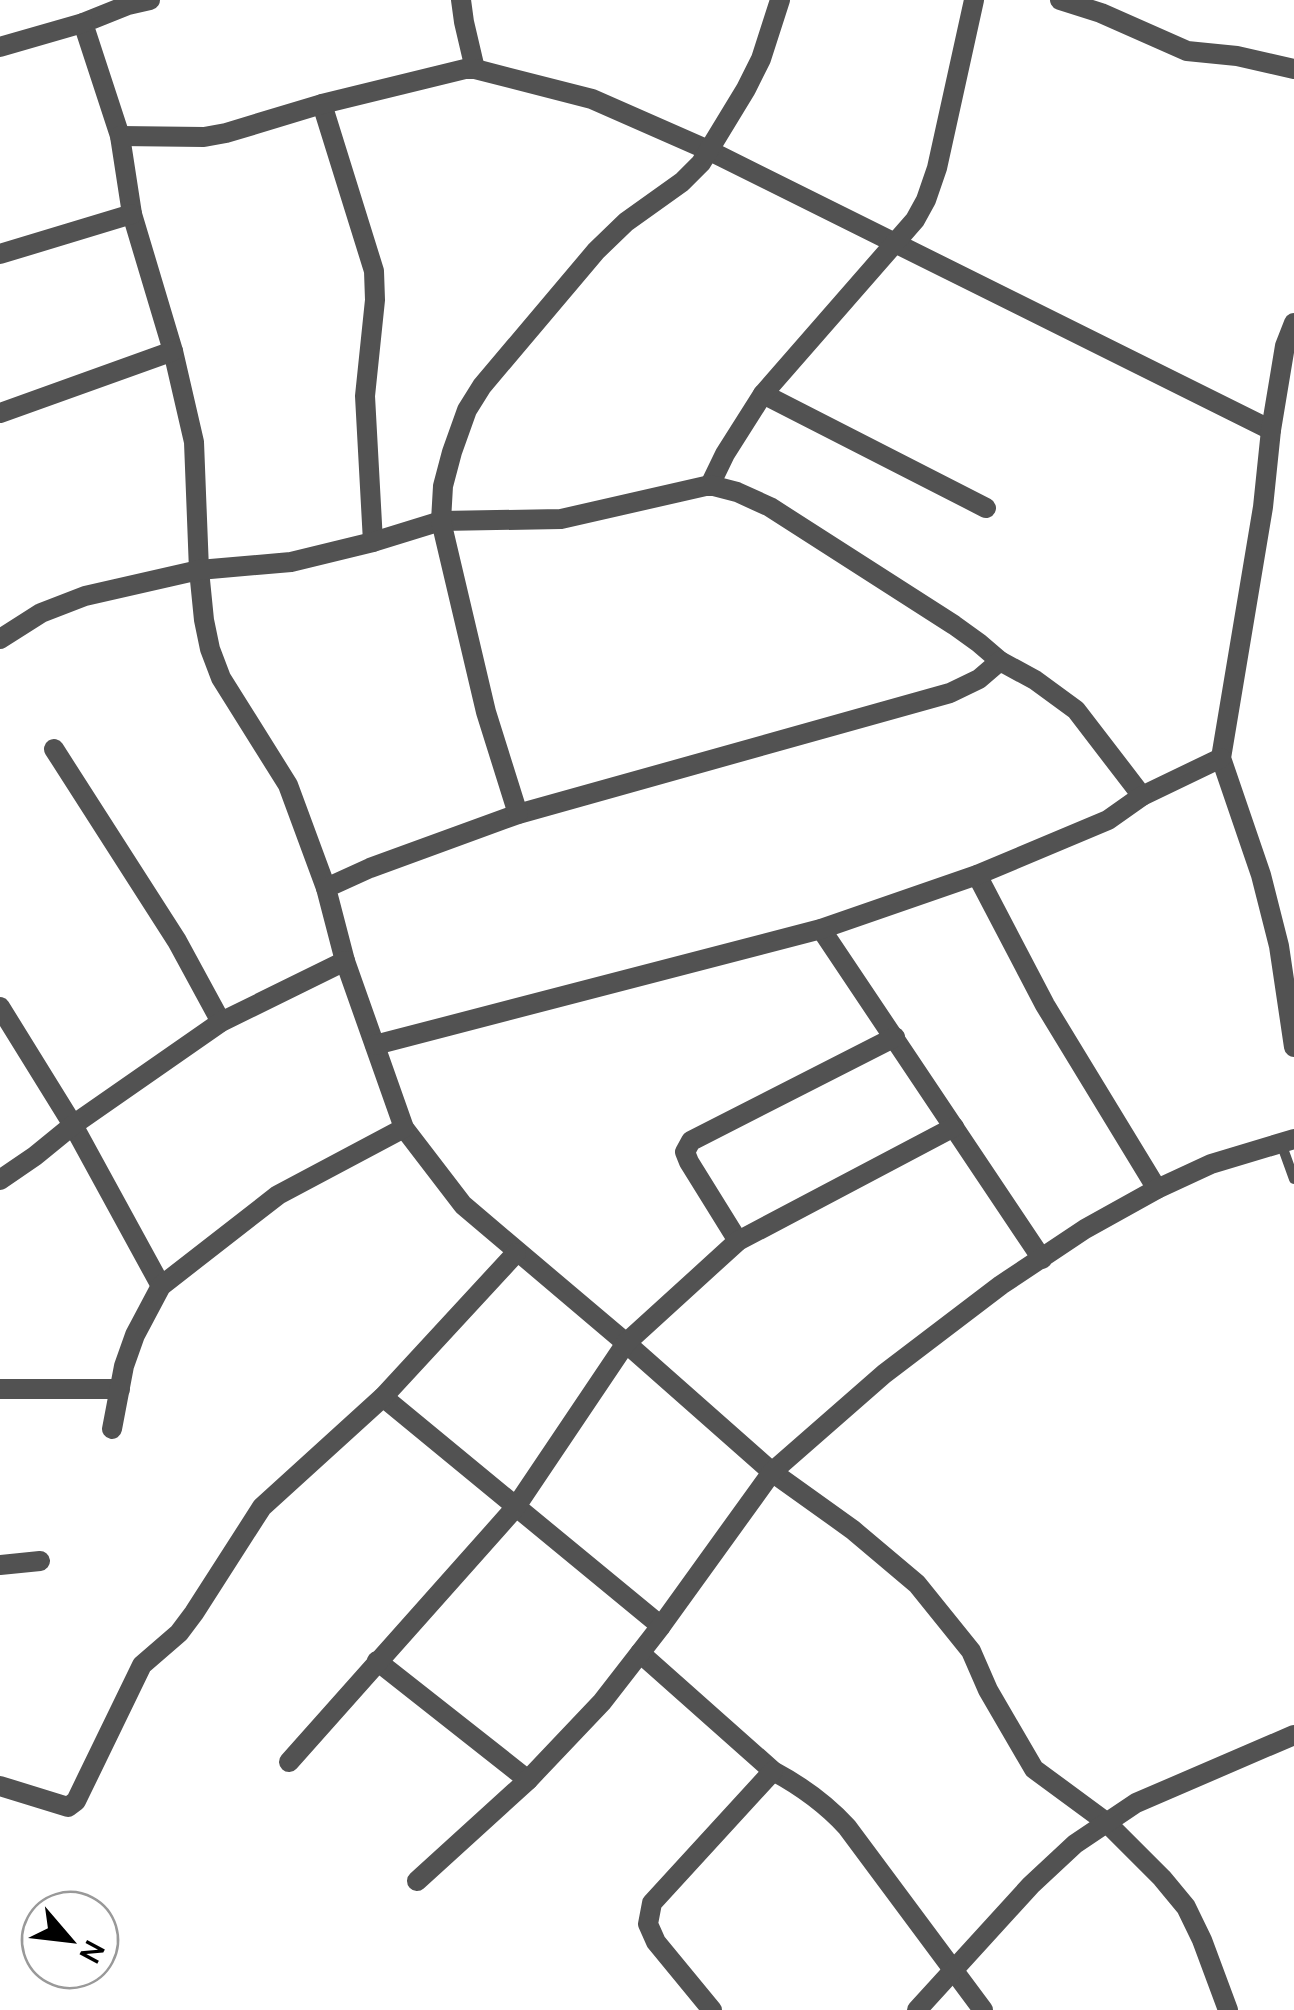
<svg xmlns="http://www.w3.org/2000/svg" width="1294" height="2010" viewBox="0 0 1294 2010" font-family="Manrope,sans-serif">
<style>
.lines{fill:none;stroke-linecap:round;stroke-linejoin:round}
.lane{stroke:#525252;stroke-width:10}
.street{stroke:#525252;stroke-width:20}
</style>
<rect width="100%" height="100%" fill="#fff"/>
<g class="lines">
<!-- lane -->
<path class="lane" d="M1281,1143L1294,1179"/>
<!-- street -->
<g class="street">
<path d="M150,0L128,5L83,23L120,136L132,214L173,351L194,442L199,570L204,620L210,649L221,678L288,785L326,888"/>
<path d="M461,0L464,22L475,69"/>
<path d="M1060,0L1101,13L1187,51L1237,56L1294,69"/>
<path d="M0,47L83,23"/>
<path d="M322,104L374,271L375,300L365,396L373,542"/>
<path d="M120,136L204,137L226,133L322,104L465,69H475L592,99L708,150L1271,430"/>
<path d="M0,254L132,214"/>
<path d="M1294,323L1285,346L1271,430L1263,507L1221,758L1261,875L1279,946L1294,1047"/>
<path d="M763,394L986,508"/>
<path d="M0,413L173,351"/>
<path d="M710,485L725,454L763,394L915,220L926,200L937,168L974,0"/>
<path d="M0,639L41,613L85,596L199,570L291,562L373,542L441,521L561,519L710,485L737,492L770,507L954,625L979,643L1000,661"/>
<path d="M54,749L177,941L221,1022"/>
<path d="M1221,758L1142,796L1076,710L1035,680L1000,661L979,679L950,693L518,814L370,868L326,888L345,961L404,1128L463,1205L626,1343L772,1472L853,1530L917,1584L971,1651L988,1690L1034,1769L1106,1822L1162,1878L1186,1907L1202,1940L1228,2010"/>
<path d="M518,814L486,712L441,521L443,486L452,452L467,410L482,386L596,251L626,222L682,182L701,163L746,89L761,59L780,0"/>
<path d="M977,875L1045,1005L1157,1189"/>
<path d="M821,929L1042,1259"/>
<path d="M0,1007L73,1125L161,1286"/>
<path d="M375,1045L821,929L977,875L1108,820L1142,796"/>
<path d="M0,1180L35,1156L73,1125L221,1022L345,961"/>
<path d="M738,1241L689,1162L685,1152L691,1141L895,1037"/>
<path d="M0,1389H120"/>
<path d="M383,1397L661,1626"/>
<path d="M112,1429L124,1366L135,1335L161,1286L278,1195L404,1128"/>
<path d="M0,1565L40,1561"/>
<path d="M640,1653L773,1771C801,1786 825,1803 847,1827L983,2010"/>
<path d="M377,1661L528,1780"/>
<path d="M289,1762L515,1508L626,1343L738,1241L954,1127"/>
<path d="M0,1786L68,1807L76,1801L142,1665L179,1633L194,1613L262,1507L383,1397L516,1253"/>
<path d="M417,1881L528,1780L602,1702L661,1626L772,1472L884,1374L1001,1285L1085,1229L1157,1189L1211,1164L1294,1139"/>
<path d="M712,2010L656,1942L648,1924L652,1903L773,1771"/>
<path d="M917,2010L1031,1885L1075,1844L1136,1803L1294,1735"/>
</g>
</g>
<!-- north arrow -->
<g transform="translate(70 1940) rotate(118)"><circle r="48" fill="#ffffff" stroke="#999999" stroke-width="2.5"/>
<path d="M0-8L18 38L0 25L-18 38Z" fill="#000000"/>
<text y="-15" font-size="28" font-weight="bold" text-anchor="middle" fill="#000000">N</text>
</g>
</svg>
